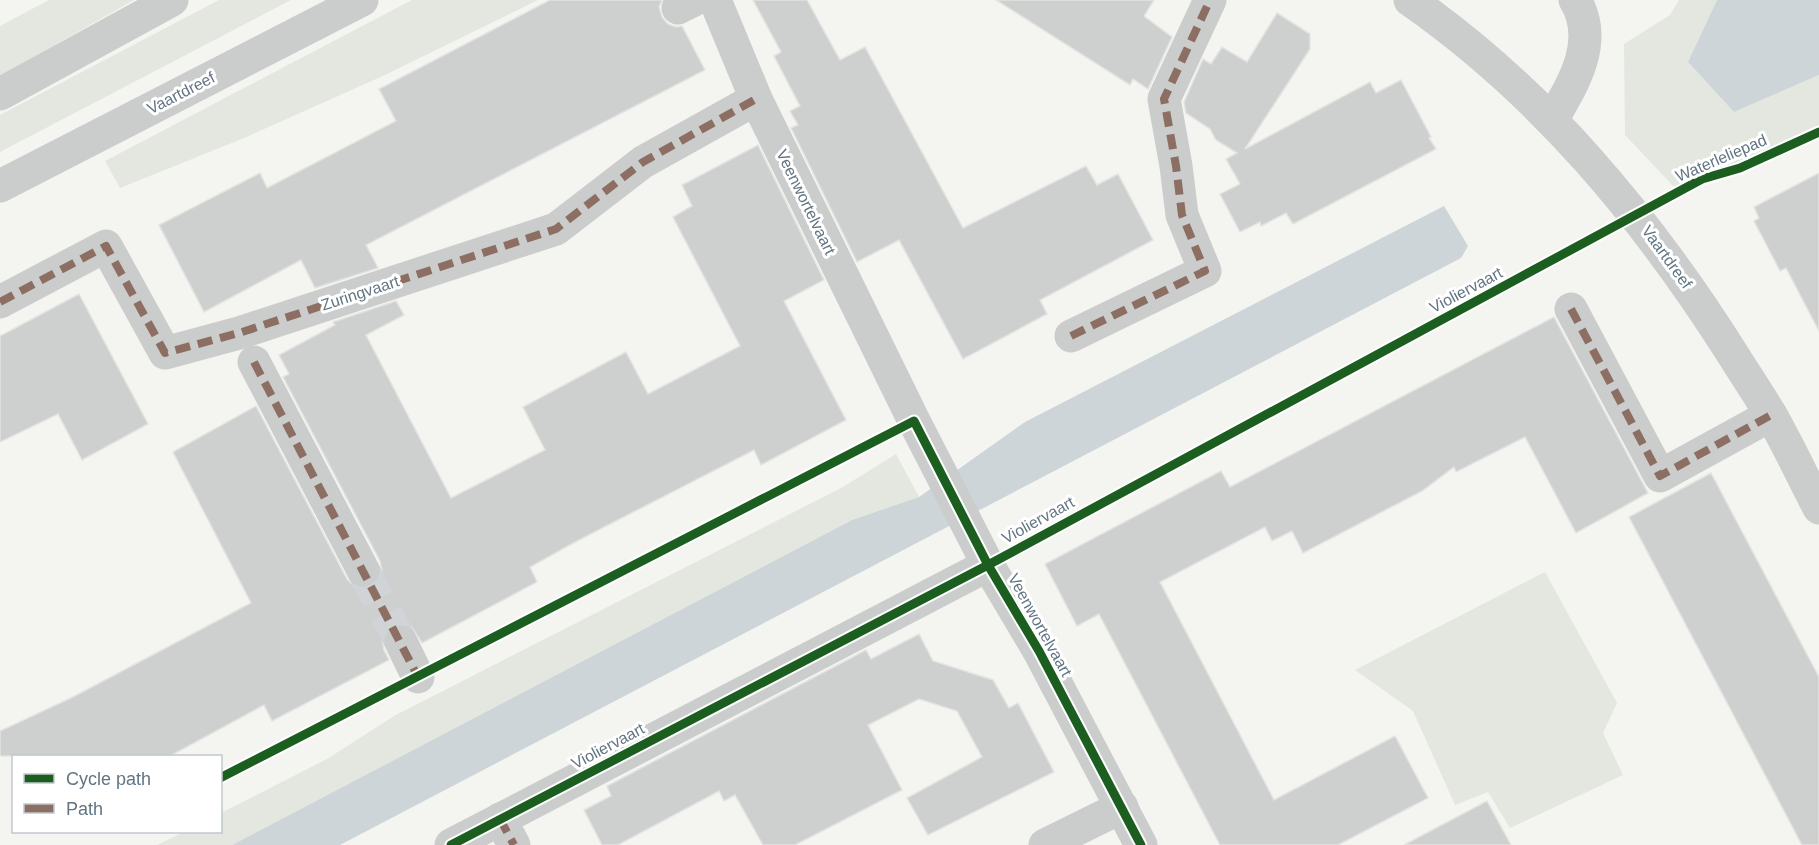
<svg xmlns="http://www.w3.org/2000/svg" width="1819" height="845" viewBox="0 0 1819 845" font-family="Helvetica,sans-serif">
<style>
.green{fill:#e3e7df}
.water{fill:#cdd5d8}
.building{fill:#cecfcf;stroke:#e3e3e1;stroke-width:1.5}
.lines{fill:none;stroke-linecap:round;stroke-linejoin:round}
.minor-tunnel{stroke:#d0d4d6;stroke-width:33;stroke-dasharray:33 16;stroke-linecap:butt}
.minor{stroke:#cbcdcd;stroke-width:33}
.quiet{stroke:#8d6e63;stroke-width:8;stroke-dasharray:15 8;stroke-linecap:butt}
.cycleway-casing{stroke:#fff;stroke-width:13}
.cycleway{stroke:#1b5e20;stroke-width:9}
.labels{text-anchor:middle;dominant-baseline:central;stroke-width:6;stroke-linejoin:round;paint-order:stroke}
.street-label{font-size:16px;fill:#627583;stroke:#fff}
</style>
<rect width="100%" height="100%" fill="#f4f4f1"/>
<!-- green -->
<g class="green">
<path d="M49,0H134L0,76V26Z"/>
<path d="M219,0H291L0,152V115Z"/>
<path d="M412,0H538L385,75L244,138L120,188L105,161Z"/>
<path d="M1679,0H1717L1688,62L1734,112L1819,75V125L1677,190L1625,135L1624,44L1670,15Z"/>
<path d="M896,454L919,497L852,520L232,845H157L184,832H220L221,813L327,759L394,716L843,487Z"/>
<path d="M1545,572L1617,703L1603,733L1623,775L1510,828L1488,792L1455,805L1413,711L1355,670Z"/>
</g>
<!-- water -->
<g class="water">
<path d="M1717,0H1819V75L1734,112L1688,62Z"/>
<path d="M1444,206L1468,246L1461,258L340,845H232L852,520L919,497L1025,422Z"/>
</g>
<!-- building -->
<g class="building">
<path d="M550,0H662L659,7L662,17L668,24L676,27L682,26L705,70L366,245L378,268L315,288L301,260L204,312L159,225L260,173L267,188L396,121L379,89Z"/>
<path d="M753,0H807L840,60L865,47L963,228L1086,166L1097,185L1118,174L1153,240L1040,300L1047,314L963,359L899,240L857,262L791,128L798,125L790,111L800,106L774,56L781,52Z"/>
<path d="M996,0H1154L1144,16L1172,37L1148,89L1133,79L1130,85Z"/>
<path d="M1277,13L1310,34V49L1245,149L1370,82L1376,93L1401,80L1431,137L1429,138L1436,149L1293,224L1286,213L1261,226L1260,222L1240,232L1220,194L1240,184L1226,159L1237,153L1216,140L1210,129L1186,113L1184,102L1203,59L1211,64L1222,47L1247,62Z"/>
<path d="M758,145L824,280L784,301L846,420L761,465L754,450L577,541L530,567L537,582L422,643L411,626L402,623L392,625L386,631L382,640L384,650L389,660L272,721L264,705L170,756H0V731L73,697L251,603L173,452L256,406L347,579L354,586L362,589L371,587L378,580L382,571L380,561L283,377L289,374L279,355L335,325L333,322L396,301L404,315L366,335L451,498L545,450L523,407L607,362L626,352L648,394L740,346L673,217L692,206L682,185Z"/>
<path d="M1819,173V331L1786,268L1780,271L1754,221L1759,218L1754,207Z"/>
<path d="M79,294L148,424L82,460L58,414L0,442V336Z"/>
<path d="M1554,317L1648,493L1576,533L1525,437L1456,472L1454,467L1422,491L1303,553L1292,531L1272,541L1265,527L1160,582L1274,800L1395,736L1428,798L1338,845H1220L1099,614L1077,626L1045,564L1221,471L1230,487Z"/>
<path d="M1711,473L1819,677V845H1802L1629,517Z"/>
<path d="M919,634L933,661L993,680L1009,708L1018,703L1054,772L928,835L907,798L982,757L957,711L919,699L868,725L902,790L795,845H763L735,795L724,801L719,791L618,845H602L584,810L611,796L607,786L866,650L871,659Z"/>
<path d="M1487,801L1511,845H1404Z"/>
</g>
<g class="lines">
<!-- minor-tunnel -->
<path class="minor-tunnel" d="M363,570L401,642"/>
<!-- minor -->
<g class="minor">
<path d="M715,0L756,99L914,421L988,565L1039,651L1141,845"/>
<path d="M1410,0C1542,92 1644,215 1730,350C1743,371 1758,393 1771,415C1788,445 1803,477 1819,508"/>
<path d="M678,8L694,0"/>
<path d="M0,94L172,0"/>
<path d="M1552,120C1573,84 1600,41 1575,0"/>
<path d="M0,186L362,0"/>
<path d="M0,302L106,246L165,353L239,333L556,229L643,162L756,99"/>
<path d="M1571,309L1660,476L1771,415"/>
<path d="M1071,336L1205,271L1182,215L1176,166L1164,99L1210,0"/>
<path d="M254,362L363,570"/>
<path d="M401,642L418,677"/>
<path d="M500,819L514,845"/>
<path d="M451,845L988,565"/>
<path d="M1045,845L1122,807"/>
</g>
<!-- quiet -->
<g class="quiet">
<path d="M0,302L106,246L165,353L239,333L556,229L643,162L756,99"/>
<path d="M1571,309L1660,476L1771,415"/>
<path d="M1071,336L1205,271L1182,215L1176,166L1164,99L1210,0"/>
<path d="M254,362L418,677"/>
<path d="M500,819L514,845"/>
</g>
<!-- cycleway casing -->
<g class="cycleway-casing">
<g id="cycleway">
<path d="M220,778L914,421L988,565L1039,651L1141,845"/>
<path d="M451,845L988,565L1702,179L1740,168L1819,132"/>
</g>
</g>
<!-- cycleway -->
<use href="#cycleway" class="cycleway"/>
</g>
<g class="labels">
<!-- street labels -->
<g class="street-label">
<text transform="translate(181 93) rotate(-27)">Vaartdreef</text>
<text transform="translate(1721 158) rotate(-23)">Waterleliepad</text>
<text transform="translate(806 202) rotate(64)">Veenwortelvaart</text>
<text transform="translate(1667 257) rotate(54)">Vaartdreef</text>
<text transform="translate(1466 290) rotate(-28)">Violiervaart</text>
<text transform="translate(360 293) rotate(-18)">Zuringvaart</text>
<text transform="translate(1038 520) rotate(-29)">Violiervaart</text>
<text transform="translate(1040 625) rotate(61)">Veenwortelvaart</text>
<text transform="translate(608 746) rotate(-28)">Violiervaart</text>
</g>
</g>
<!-- legend -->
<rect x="12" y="755" width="210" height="78" fill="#ffffff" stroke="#c0c8cd" stroke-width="1.5"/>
<rect x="24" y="774" width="30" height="9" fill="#1b5e20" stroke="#c0c8cd" stroke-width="1.5"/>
<text x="66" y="785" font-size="18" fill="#627583">Cycle path</text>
<rect x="24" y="804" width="30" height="9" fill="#8d6e63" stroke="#c0c8cd" stroke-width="1.5"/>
<text x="66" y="815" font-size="18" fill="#627583">Path</text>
</svg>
